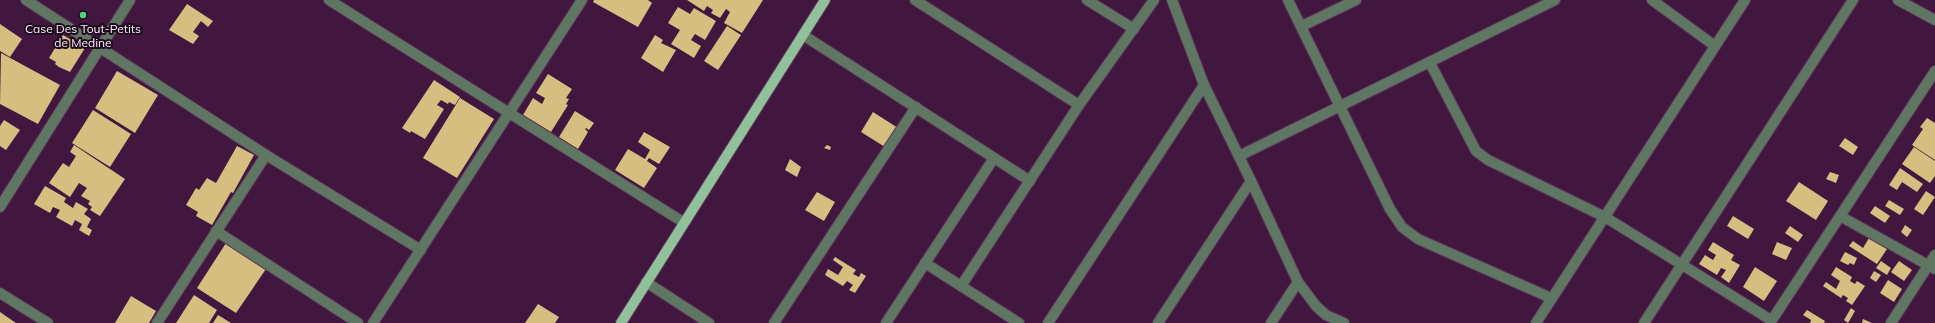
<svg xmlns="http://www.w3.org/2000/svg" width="1935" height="323" viewBox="0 0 1935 323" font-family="Mulish,sans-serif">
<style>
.building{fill:#d5be80}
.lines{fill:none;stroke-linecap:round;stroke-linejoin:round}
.minor-casing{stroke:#5c3559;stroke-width:12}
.major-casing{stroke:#5c3559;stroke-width:12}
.minor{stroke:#5f7663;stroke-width:10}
.major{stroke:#90c19a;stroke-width:10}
.poi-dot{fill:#4cd677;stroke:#1e0b1d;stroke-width:1.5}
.labels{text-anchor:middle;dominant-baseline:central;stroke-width:4;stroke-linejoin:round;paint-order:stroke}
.poi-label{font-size:12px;fill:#fcebfa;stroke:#1e0b1d}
</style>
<rect width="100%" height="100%" fill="#42173f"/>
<!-- building -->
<g class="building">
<path d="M594,0H648L652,3L638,27L593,2Z"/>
<path d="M687,0H763L742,33L724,23L730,12L726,9L720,18L711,13L713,10L707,6L704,11Z"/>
<path d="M187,4L213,21L208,27L201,21L193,32L199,36L193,44L169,30Z"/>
<path d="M678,7L690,14L694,8L716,21L705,40L695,34L691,40L701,46L694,58L671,44L680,30L668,23Z"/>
<path d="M0,24L22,39L10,57L0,51Z"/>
<path d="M727,26L741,35L718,70L704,61Z"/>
<path d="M63,35L85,48L70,72L59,67L55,64L56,62L49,58Z"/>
<path d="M655,35L663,40L661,43L676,50L663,72L641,58Z"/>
<path d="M1,53L60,85L38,124L0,104Z"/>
<path d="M117,71L158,95L135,133L95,108Z"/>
<path d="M548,74L572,89L566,98L569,99L566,104L568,105L551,132L523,115L533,98L542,104L545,98L536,93Z"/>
<path d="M434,80L460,97L455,105L449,102L448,104L441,100L437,105L444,109L425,139L411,131L410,133L402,128Z"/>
<path d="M460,98L494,119L457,178L423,158Z"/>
<path d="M93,110L131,134L110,167L72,143Z"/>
<path d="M575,111L594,123L589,130L586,128L585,129L588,132L578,149L559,137Z"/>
<path d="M873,112L898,128L885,147L861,132Z"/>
<path d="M1927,118L1935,123V160L1912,145L1923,129L1920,127Z"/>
<path d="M4,120L20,130L6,150L0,146V126Z"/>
<path d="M644,132L670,147L659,164L649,158L647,161L657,168L644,188L615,170L628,149L645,159L650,150L638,142Z"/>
<path d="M1845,138L1858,147L1853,155L1839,146Z"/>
<path d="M74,145L125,179L100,216L90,210L92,207L88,204L90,201L81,196L87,188L79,183L70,197L49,183L63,163L69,167L76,156L70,152Z"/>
<path d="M827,145L831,147L830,150L824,148Z"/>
<path d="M237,146L254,155L233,193L231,192L212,225L196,216L198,212L186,205L196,188L199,190L207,178L216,183Z"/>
<path d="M1914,147L1935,161V176L1930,183L1902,164Z"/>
<path d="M790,159L801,167L797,177L785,170Z"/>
<path d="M1900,168L1923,184L1917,192L1902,182L1897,190L1889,185Z"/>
<path d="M1830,172L1839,175L1836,183L1826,179Z"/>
<path d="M1799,182L1828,201L1816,220L1786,201Z"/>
<path d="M45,186L66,198L64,202L73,208L76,202L88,209L84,214L91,219L87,227L92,230L89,236L79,230L82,224L75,220L72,226L56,217L60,210L53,207L50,213L34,204Z"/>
<path d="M1926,191L1935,197L1923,215L1914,209Z"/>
<path d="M817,192L835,202L824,221L805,210Z"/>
<path d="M1889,200L1904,209L1900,215L1885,206Z"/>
<path d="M1875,206L1890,216L1885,223L1870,213Z"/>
<path d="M1733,216L1754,229L1748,239L1727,226Z"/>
<path d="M1905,225L1912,230L1907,237L1901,232Z"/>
<path d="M1790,226L1803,235L1798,242L1785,233Z"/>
<path d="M1869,238L1887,249L1877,264L1849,246L1853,241L1863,248Z"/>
<path d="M1713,242L1734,255L1731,260L1740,265L1729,283L1721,277L1726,270L1721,268L1717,275L1699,264L1705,255L1713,260L1716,255L1708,250Z"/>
<path d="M1777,242L1792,248L1786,260L1772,254Z"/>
<path d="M226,243L266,269L236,313L197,288Z"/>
<path d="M1845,252L1857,258L1854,265L1850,263L1848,265L1840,261Z"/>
<path d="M835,257L856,270L853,274L859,277L861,273L866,276L855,293L849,290L853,285L847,281L843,286L825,275L828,269L838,275L843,267L833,260Z"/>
<path d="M1881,261L1891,268L1887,275L1876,268Z"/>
<path d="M1899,261L1912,270L1904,281L1891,272Z"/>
<path d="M1755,267L1777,281L1764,301L1743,287Z"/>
<path d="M1836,267L1852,277L1850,281L1855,284L1857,281L1865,286L1852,305L1846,301L1848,298L1843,295L1841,298L1823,286L1826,282L1836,289L1840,281L1831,275Z"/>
<path d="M1874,271L1881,275L1876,282L1870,278Z"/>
<path d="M1888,280L1902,289L1894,302L1880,293Z"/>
<path d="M194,295L217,310L209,323H176Z"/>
<path d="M131,296L156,311L149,323H115Z"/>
<path d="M538,304L559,317L555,323H525Z"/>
<path d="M1851,308L1855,311L1848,323L1844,320Z"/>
<path d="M1807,310L1825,321L1824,323H1810L1811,320L1803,315Z"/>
<path d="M0,312L16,323H0Z"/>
<path d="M218,315L231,323H213Z"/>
<path d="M1863,319L1872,323H1862Z"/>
</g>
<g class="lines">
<!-- minor casing -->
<g class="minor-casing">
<g id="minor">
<path d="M26,0L266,155L421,250"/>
<path d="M329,0L683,222"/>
<path d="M915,0L1079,105"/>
<path d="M1087,0L1134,29"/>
<path d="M1172,0L1204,85L1251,181L1298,282L1316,306L1326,315L1344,323"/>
<path d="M1288,0L1390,209L1402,227L1418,239L1551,298"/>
<path d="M1652,0L1715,46"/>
<path d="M1898,0L1935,20"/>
<path d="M1302,26L1356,0"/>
<path d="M803,35L1030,181"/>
<path d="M1430,63L1476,151L1488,160L1605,217L1771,320"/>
<path d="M1239,156L1555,0"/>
<path d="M0,207L130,0"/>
<path d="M1840,216L1935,269"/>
<path d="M216,231L358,323"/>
<path d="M925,263L1019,323"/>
<path d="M646,282L709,323"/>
<path d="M961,286L1079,105L1154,0"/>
<path d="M0,293L48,323"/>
<path d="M157,323L266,155"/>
<path d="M373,323L582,0"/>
<path d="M774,323L916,107"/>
<path d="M886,323L994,158"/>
<path d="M1048,323L1204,85"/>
<path d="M1158,323L1251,181"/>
<path d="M1271,323L1298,282"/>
<path d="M1536,323L1745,0"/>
<path d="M1644,323L1853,0"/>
<path d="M1770,323L1935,71"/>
<path d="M1891,323L1935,255"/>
</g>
</g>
<!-- major casing -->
<g class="major-casing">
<path id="major" d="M621,323L825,0"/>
</g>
<!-- minor -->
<use href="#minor" class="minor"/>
<!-- major -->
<use href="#major" class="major"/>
</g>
<!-- markers -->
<circle class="poi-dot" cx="83" cy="15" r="4"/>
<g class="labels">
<!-- poi labels -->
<g class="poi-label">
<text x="83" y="28">Case Des Tout-Petits<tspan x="83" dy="14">de Medine</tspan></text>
</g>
</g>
</svg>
